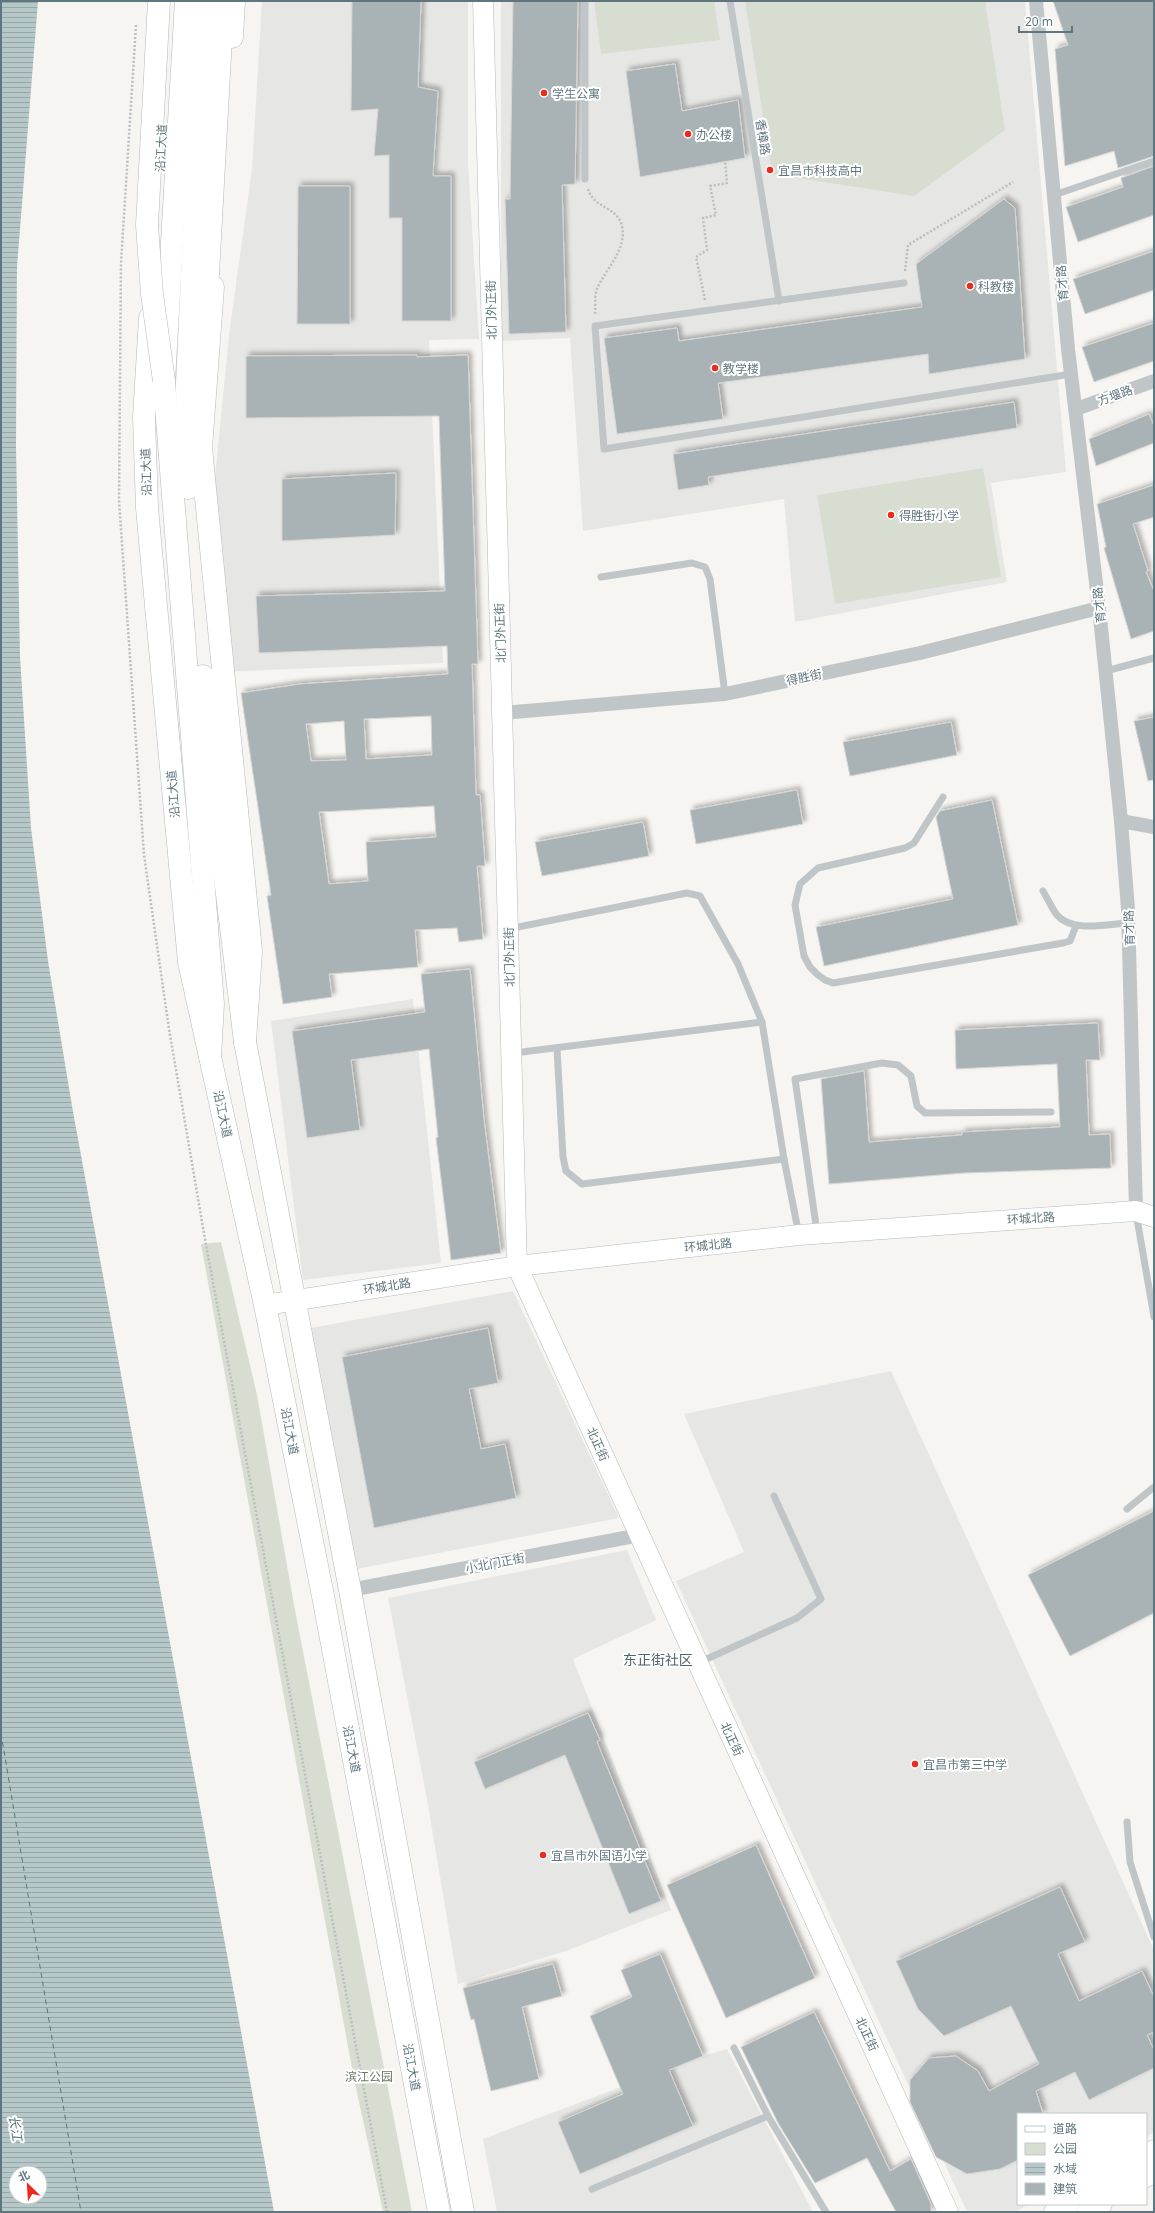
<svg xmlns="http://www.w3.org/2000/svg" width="1155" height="2213" viewBox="0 0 1155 2213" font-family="'Noto Sans','Noto Sans SC',sans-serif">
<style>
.built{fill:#e6e7e5}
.park{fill:#d8ddd2}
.water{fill:url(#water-rules);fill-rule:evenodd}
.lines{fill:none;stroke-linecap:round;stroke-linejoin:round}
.ferry{stroke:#5a767a;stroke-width:1;stroke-dasharray:5 4;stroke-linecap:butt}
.building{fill:#a9b3b6;stroke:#d7d6d4;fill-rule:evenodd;filter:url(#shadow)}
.secondary-casing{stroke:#b3babd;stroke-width:21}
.primary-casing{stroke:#b4babc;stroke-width:23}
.highway-casing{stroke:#b5babc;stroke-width:23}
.path{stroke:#babec0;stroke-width:2.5;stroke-dasharray:2 2;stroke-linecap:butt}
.lane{stroke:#c0c6c8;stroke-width:7}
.street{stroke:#c0c6c8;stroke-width:14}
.secondary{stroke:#fff;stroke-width:20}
.primary{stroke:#fff;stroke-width:22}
.highway{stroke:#fff;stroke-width:22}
.highway-bridge-casing{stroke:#b5babc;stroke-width:23;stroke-linecap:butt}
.highway-bridge{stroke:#fff;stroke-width:22}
.poi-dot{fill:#eb2b1c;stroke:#fff;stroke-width:1.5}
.labels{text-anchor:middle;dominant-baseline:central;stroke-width:4;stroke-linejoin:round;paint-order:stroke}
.poi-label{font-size:12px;fill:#5f767e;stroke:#fff;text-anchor:start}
.street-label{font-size:12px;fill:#5f767e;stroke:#fff}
.park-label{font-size:12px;fill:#6b7b62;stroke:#fff}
.water-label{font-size:13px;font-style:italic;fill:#5a767a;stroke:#fff}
.quarter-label{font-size:14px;fill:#516269;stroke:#fff}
</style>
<defs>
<pattern id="water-rules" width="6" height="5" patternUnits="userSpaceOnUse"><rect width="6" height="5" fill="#b6c7c8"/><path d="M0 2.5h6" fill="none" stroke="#97a6a8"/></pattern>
<filter id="shadow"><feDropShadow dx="3.5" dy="-3.5" stdDeviation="2" flood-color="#0004"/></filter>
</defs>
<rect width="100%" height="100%" fill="#f6f5f1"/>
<!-- built -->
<g class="built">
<path d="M262,1H468V163L479,339L429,340L443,663L215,672L214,488L229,335L252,169Z"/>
<path d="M501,1H1025L1066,472L991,483L1007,582L795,622L784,499L583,531L570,338L501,341Z"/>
<path d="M413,999L441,1263L303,1280L271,1021Z"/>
<path d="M513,1291L619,1518L351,1570L311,1328Z"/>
<path d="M891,1371L1154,1950V2132L1146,2137V2114H1018V2204H1029L1015,2212H967L676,1581L744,1552L684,1414Z"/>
<path d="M627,1550L656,1620L573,1659L671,1910L566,1951L458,1984L427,1799L388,1598Z"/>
<path d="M727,2049L813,2212H497L483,2139L703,2056Z"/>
</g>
<!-- park -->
<g class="park">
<path d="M594,1H714L720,40L601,54Z"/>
<path d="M745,1H985L1005,130L914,196L772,174Z"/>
<path d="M983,468L1001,577L835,604L817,495Z"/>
<path d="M221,1242L257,1395L294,1605L412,2212H383L354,2079L201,1244Z"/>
</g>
<!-- water -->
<path class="water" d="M1,1H38L17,267L16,445L20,657L31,828L48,961L72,1106L274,2212H1ZM16,2173H40V2197H16Z"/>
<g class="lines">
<!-- ferry -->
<path class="ferry" d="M1,1733L81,2212"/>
</g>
<!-- building -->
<g class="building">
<path d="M352,1H421L418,87L438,91L433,176H451V321H402V218H389V155L374,156L378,109L351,111Z"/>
<path d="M513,1H578L575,184L562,185L566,332L509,334L505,199H510Z"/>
<path d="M1053,1H1154V156L1118,168L1114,151L1065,166L1055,49L1068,45Z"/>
<path d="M675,64L682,111L738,100L745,158L640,177L626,71Z"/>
<path d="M1154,166V215L1078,242L1066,207L1123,187L1121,178Z"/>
<path d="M298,186H350V324H297Z"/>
<path d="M1004,199L1015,208L1025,359L929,374L928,354L718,383L723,419L617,434L604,338L677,328L679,341L922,307L916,264Z"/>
<path d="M1154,251V290L1085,314L1073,279Z"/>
<path d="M1154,323V361L1094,382L1082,347Z"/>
<path d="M417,355V357L468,355L478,664H472L476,795H480L485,866H477L483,939L459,942L457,928L415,930L418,967L329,974L332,997L283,1004L267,896L271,895L241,693L300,684L448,674L447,646L259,653L256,596L445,591L439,416L246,418V356ZM431,716L432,755L366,759L364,719ZM344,721L346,760L311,761L306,724ZM434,806L436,837L366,842L368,881L329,884L319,812Z"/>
<path d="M1014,402L1017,428L708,477L709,485L678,490L673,454Z"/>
<path d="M1149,414L1154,426V443L1096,466L1089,439Z"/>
<path d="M396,473L395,535L282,541V479Z"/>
<path d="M1154,485V517L1133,524L1148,571L1146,572L1154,591V631L1131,639L1104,548L1106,547L1097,504Z"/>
<path d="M1154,717V780L1148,781L1134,721Z"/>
<path d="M951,722L957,755L850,776L843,742Z"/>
<path d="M797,790L803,824L696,844L690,810Z"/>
<path d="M992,800L1018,925L824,966L816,927L953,899L936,817L940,811Z"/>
<path d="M643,822L649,856L542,876L535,842Z"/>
<path d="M470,969L484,1120L501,1253L451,1260L436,1138L438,1137L429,1049L351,1060L360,1130L307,1138L292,1031L425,1012L421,974Z"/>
<path d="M1098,1023L1100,1060H1086L1089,1135L1110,1134L1111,1168L964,1173L829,1184L821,1079L864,1071L869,1142L962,1135V1132L1060,1127L1057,1064L956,1069L955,1030Z"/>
<path d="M488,1328L498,1383L469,1389L481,1449L505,1444L516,1498L374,1528L342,1357Z"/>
<path d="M1154,1511V1613L1070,1656L1028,1575Z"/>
<path d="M588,1713L600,1740L597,1742L661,1901L629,1914L565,1755L485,1789L474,1762Z"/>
<path d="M756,1845L815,1978L726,2018L667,1885Z"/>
<path d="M1060,1887L1085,1942L1058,1954L1079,2001L1142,1971L1154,1997V2032L1147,2035L1154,2050V2068L1089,2100L1075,2072L1036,2091L1043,2114H1018V2160L1000,2169L967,2174L936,2157L910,2102V2080L929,2058L956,2056L978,2071L989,2091L1039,2064L1011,2006L944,2036L918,2009L896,1961Z"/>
<path d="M660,1954L703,2056L669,2070L693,2126L580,2174L558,2122L623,2094L590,2016L632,1997L621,1970Z"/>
<path d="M553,1964L562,1996L522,2007L539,2079L491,2091L474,2019L471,2020L463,1988Z"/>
<path d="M814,2012L890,2171L911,2159L931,2204V2212H896L867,2158L815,2183L778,2123L741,2047Z"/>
</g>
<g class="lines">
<!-- secondary casing -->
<g class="secondary-casing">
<g id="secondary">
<path d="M483,1L517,1266L948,2212"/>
<path d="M265,1305L517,1266L799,1235L1136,1211L1154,1217"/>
</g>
</g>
<!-- primary casing -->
<g class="primary-casing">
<g id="primary">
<path d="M232,37L234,1"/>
<path d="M213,287L201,448L251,951L245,1042L350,1590L463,2212"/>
<path d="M150,318L144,417L147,508L189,962L265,1305L323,1596L439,2212"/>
<path d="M1146,2156L1154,2151"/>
<path d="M1146,2176L1154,2172"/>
<path d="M1055,2212L1068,2204"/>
<path d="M1088,2212L1101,2204"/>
</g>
</g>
<!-- highway casing -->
<g class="highway-casing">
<g id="highway">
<path d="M186,1L164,381L213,1004L210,1056"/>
<path d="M147,225L159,1"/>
<path d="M203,310L208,274L223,1"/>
<path d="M188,488L187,383L205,1"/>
<path d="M203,676L211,763L245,1042"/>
</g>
</g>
<!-- path -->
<g class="path">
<path d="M136,25L121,263L119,501L144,855L169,1029L206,1245L387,2212"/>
<path d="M588,189C593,208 618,207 622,226C627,250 606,268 597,289C594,296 596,306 595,314"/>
<path d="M905,271L908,245L1013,182"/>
<path d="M705,300L696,257L707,250L703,218L716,215L710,186L727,183L725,161"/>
</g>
<!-- lane -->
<g class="lane">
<path d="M585,1V179"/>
<path d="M730,1L779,301"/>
<path d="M1054,195L1154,161"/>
<path d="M904,283L595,326L604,449L1071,374"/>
<path d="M601,577L692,563L705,567L710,579L725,694"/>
<path d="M1106,671L1154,658"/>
<path d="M943,797L914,843L905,848L818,868L800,884L795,905L804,956L810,967L818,975L825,980L833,983L1063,943L1070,941L1076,926"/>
<path d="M1043,891C1048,899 1052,909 1057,915C1072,933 1108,924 1129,923"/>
<path d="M508,929L687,893L700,896L738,964L762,1022L784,1159L799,1235"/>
<path d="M557,1048L563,1157L566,1171L582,1184L784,1159"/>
<path d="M514,1053L762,1022"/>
<path d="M1136,1213L1154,1317"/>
<path d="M817,1232L795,1079L882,1063L898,1065L911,1076L917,1106L925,1113L1051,1112"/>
<path d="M1127,1509L1154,1487"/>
<path d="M700,1662L797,1618L821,1599L774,1496"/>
<path d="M1127,1822L1130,1862L1154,1937"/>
<path d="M734,2048L768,2116L826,2212"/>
<path d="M592,2189L768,2116"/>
</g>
<!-- street -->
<g class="street">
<path d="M1036,1L1068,349L1099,608L1121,821L1128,909L1136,1211"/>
<path d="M1076,409L1154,381"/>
<path d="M502,713L725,694L920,653L1099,608"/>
<path d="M1121,821L1154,827"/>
<path d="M350,1590L640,1535"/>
</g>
<!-- secondary -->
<use href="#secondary" class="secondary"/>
<!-- primary -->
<use href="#primary" class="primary"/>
<!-- highway -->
<use href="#highway" class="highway"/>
<!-- highway-bridge casing -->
<g class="highway-bridge-casing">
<path id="highway-bridge" d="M147,225L152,294L164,381"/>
</g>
<!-- highway-bridge -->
<use href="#highway-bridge" class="highway-bridge"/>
</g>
<!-- markers -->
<g class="poi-dot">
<circle cx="544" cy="93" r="4"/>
<circle cx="688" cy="134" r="4"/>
<circle cx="770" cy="170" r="4"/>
<circle cx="970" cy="286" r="4"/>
<circle cx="715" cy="368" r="4"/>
<circle cx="891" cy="515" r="4"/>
<circle cx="915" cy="1764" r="4"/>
<circle cx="543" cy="1855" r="4"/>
</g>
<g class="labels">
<!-- poi labels -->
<g class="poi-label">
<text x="552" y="93">学生公寓</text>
<text x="696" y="134">办公楼</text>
<text x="778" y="170">宜昌市科技高中</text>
<text x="978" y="286">科教楼</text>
<text x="723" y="368">教学楼</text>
<text x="899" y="515">得胜街小学</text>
<text x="923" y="1764">宜昌市第三中学</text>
<text x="551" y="1855">宜昌市外国语小学</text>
</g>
<!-- street labels -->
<g class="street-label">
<text transform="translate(763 137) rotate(81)">香樟路</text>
<text transform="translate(161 148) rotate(-87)">沿江大道</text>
<text transform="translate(1062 283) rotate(-95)">育才路</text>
<text transform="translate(491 310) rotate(-91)">北门外正街</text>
<text transform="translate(1115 395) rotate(-20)">方堰路</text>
<text transform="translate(146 472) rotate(-92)">沿江大道</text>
<text transform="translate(1099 605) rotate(-96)">育才路</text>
<text transform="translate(500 633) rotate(-92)">北门外正街</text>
<text transform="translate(804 677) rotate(-12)">得胜街</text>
<text transform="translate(173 794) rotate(-95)">沿江大道</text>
<text transform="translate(1129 928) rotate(-92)">育才路</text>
<text transform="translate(509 957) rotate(-91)">北门外正街</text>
<text transform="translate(223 1114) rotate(78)">沿江大道</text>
<text transform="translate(1031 1218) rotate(-4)">环城北路</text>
<text transform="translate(708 1245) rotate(-6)">环城北路</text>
<text transform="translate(387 1286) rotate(-9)">环城北路</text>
<text transform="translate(290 1431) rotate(79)">沿江大道</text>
<text transform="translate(598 1444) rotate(66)">北正街</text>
<text transform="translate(495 1563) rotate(-11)">小北门正街</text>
<text transform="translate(732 1739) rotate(65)">北正街</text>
<text transform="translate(352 1749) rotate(79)">沿江大道</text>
<text transform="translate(867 2034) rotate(65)">北正街</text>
<text transform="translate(412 2067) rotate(79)">沿江大道</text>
</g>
<!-- park labels -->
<g class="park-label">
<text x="369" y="2076">滨江公园</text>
</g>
<!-- water labels -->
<g class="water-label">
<text transform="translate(16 2128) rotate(81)">长江</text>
</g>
<!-- quarter labels -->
<g class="quarter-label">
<text x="658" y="1659">东正街社区</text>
</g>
</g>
<!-- border -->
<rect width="1155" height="2213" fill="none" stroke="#5f767e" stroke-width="4"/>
<!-- legend -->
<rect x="1017" y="2113" width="130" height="92" fill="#ffffff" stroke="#bfc8cb"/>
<rect x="1025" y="2126" width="20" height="6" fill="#ffffff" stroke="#bfc8cb"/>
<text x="1053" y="2133" font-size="12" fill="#5f767e">道路</text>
<rect x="1025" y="2143" width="20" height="12" fill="#d8ddd2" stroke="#bfc8cb"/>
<text x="1053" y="2153" font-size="12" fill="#5f767e">公园</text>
<rect x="1025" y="2163" width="20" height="12" fill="url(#water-rules)" stroke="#bfc8cb"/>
<text x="1053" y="2173" font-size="12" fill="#5f767e">水域</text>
<rect x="1025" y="2183" width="20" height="12" fill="#a9b3b6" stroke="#bfc8cb"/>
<text x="1053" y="2193" font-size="12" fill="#5f767e">建筑</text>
<!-- north arrow -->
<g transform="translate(28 2185) rotate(335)"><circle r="19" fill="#ffffff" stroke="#bfc8cb"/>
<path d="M0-3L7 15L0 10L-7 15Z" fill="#eb2b1c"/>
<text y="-6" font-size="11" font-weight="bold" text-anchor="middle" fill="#5f767e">北</text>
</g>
<!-- scale -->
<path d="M1019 26v6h53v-6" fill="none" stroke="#5f767e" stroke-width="2"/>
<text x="1025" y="26" font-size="12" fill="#5f767e" stroke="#ffffff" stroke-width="3" paint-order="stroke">20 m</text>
</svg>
